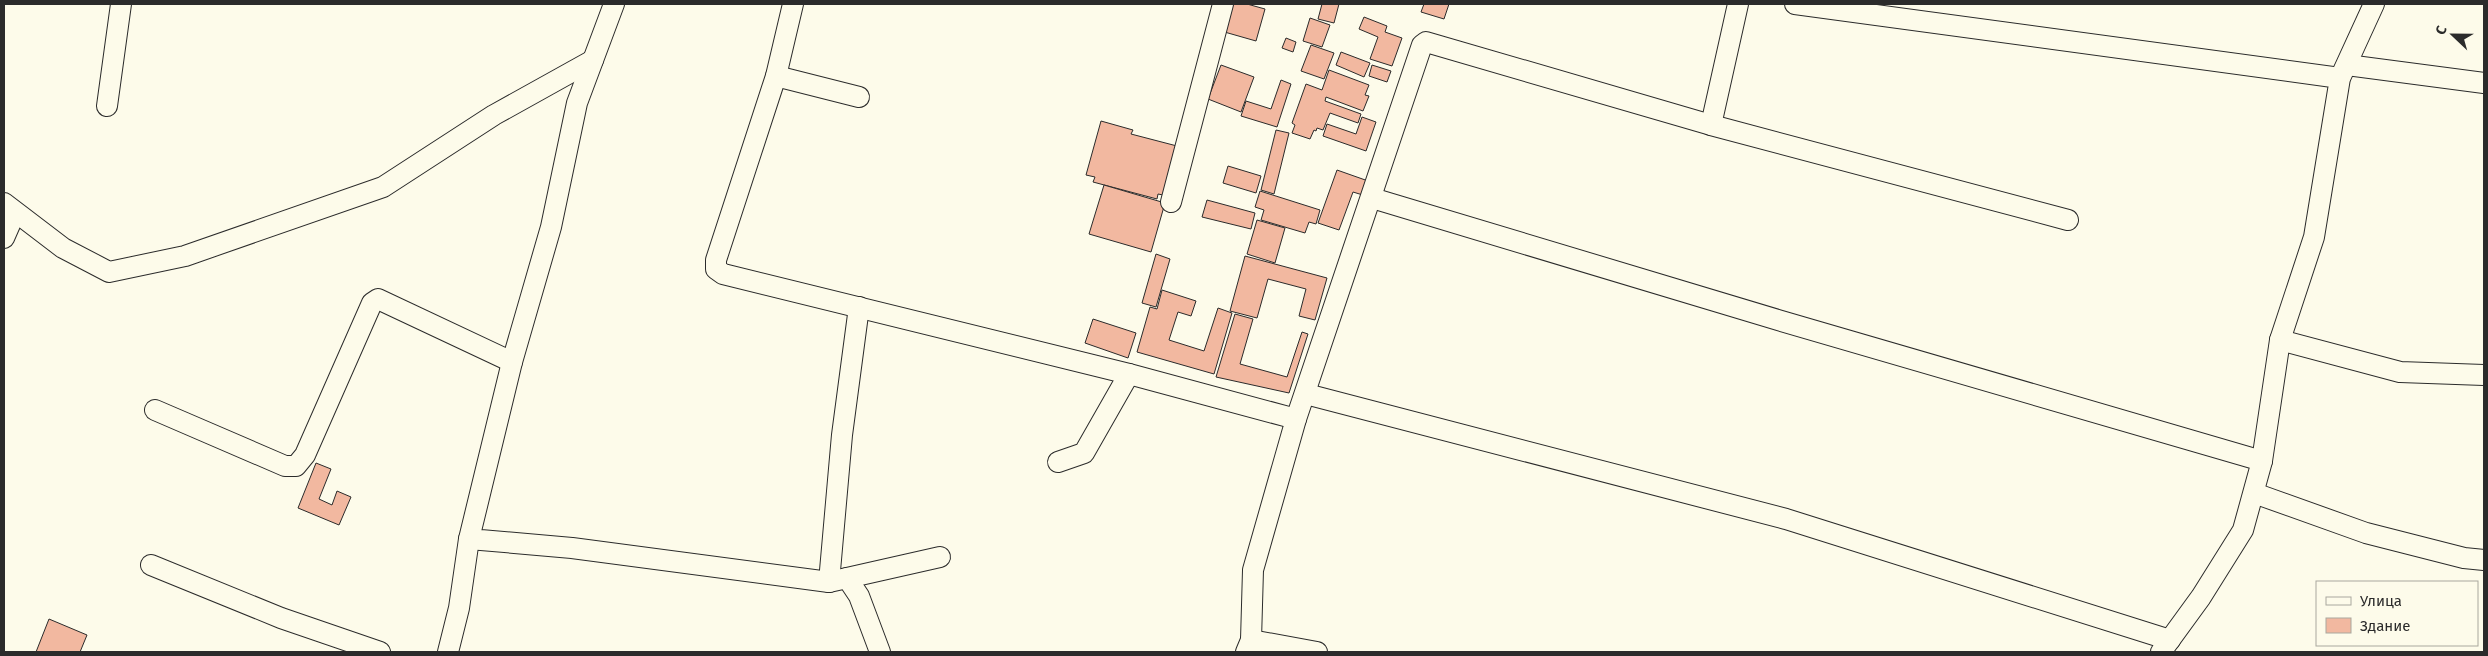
<svg xmlns="http://www.w3.org/2000/svg" width="2488" height="656" viewBox="0 0 2488 656" font-family="'Fira Sans',sans-serif">
<style>
.building{fill:#f2b8a0;stroke:#2b2b2b}
.lines{fill:none;stroke-linecap:round;stroke-linejoin:round}
.minor-casing{stroke:#2b2b2b;stroke-width:22}
.minor{stroke:#fdfbea;stroke-width:20}
</style>
<rect width="100%" height="100%" fill="#fdfbea"/>
<!-- building -->
<g class="building">
<path d="M1230,4H1247L1265,9L1256,41L1221,31Z"/>
<path d="M1322,4H1339L1334,23L1318,19Z"/>
<path d="M1424,4H1449L1444,19L1421,12Z"/>
<path d="M1364,17L1387,26L1385,32L1402,38L1392,66L1370,59L1378,37L1359,29Z"/>
<path d="M1310,18L1330,25L1322,47L1303,41Z"/>
<path d="M1286,38L1296,42L1293,52L1282,48Z"/>
<path d="M1311,45L1334,53L1324,79L1301,71Z"/>
<path d="M1341,52L1370,63L1364,77L1336,65Z"/>
<path d="M1221,65L1254,77L1241,112L1208,99Z"/>
<path d="M1372,65L1391,71L1387,82L1369,76Z"/>
<path d="M1329,70L1369,85L1365,95L1369,96L1363,111L1326,97L1325,101L1361,114L1358,123L1330,113L1323,130L1317,128L1316,131L1314,130L1310,139L1292,133L1295,125L1292,123L1306,84L1322,90Z"/>
<path d="M1281,80L1291,84L1277,127L1241,116L1246,101L1271,109Z"/>
<path d="M1362,117L1376,122L1366,151L1323,136L1327,124L1356,134Z"/>
<path d="M1101,121L1133,130L1131,134L1177,146L1163,195L1158,194L1157,199L1093,182L1095,177L1086,175Z"/>
<path d="M1276,130L1289,133L1274,194L1261,190Z"/>
<path d="M1228,166L1261,176L1256,193L1223,183Z"/>
<path d="M1337,170L1371,182L1366,196L1353,192L1339,230L1318,223Z"/>
<path d="M1104,185L1165,203L1151,252L1089,234Z"/>
<path d="M1260,191L1320,210L1316,224L1309,222L1305,233L1261,220L1264,210L1255,207Z"/>
<path d="M1207,200L1255,213L1251,229L1202,217Z"/>
<path d="M1257,220L1285,228L1275,263L1247,254Z"/>
<path d="M1156,254L1170,259L1156,307L1142,303Z"/>
<path d="M1245,256L1327,278L1315,320L1299,316L1306,289L1268,279L1257,318L1230,311Z"/>
<path d="M1162,290L1196,301L1191,316L1178,312L1169,340L1204,351L1218,308L1232,313L1214,374L1137,352L1150,307L1157,309Z"/>
<path d="M1235,314L1253,319L1240,364L1287,377L1302,332L1308,334L1289,393L1216,377Z"/>
<path d="M1093,319L1136,333L1128,358L1085,343Z"/>
<path d="M316,463L331,469L319,499L332,505L337,491L351,497L339,525L298,508Z"/>
<path d="M49,619L87,635L80,652H36Z"/>
</g>
<g class="lines">
<!-- minor casing -->
<g class="minor-casing">
<g id="minor">
<path d="M614,4L577,103L551,227L512,362L469,539L572,548L829,582L847,578L859,596L880,652"/>
<path d="M793,4L776,76L716,260V269L723,274L1129,374L1296,419L1253,570L1251,640"/>
<path d="M1795,4L2340,78L2314,237L2280,340L2262,461L2243,530L2201,597L2161,652"/>
<path d="M2347,65L2484,83"/>
<path d="M776,76L859,97"/>
<path d="M2341,76L2374,4"/>
<path d="M107,106L121,4"/>
<path d="M1711,125L1738,4"/>
<path d="M1372,198L1778,320L2262,461"/>
<path d="M1171,202L1223,4"/>
<path d="M4,203L63,248L109,272L185,256L383,187L494,115L593,60"/>
<path d="M4,238L15,213"/>
<path d="M2280,340L2400,372L2484,375"/>
<path d="M1306,394L1786,519L2170,640"/>
<path d="M155,410L285,466H296L305,455L372,303L378,299L512,362"/>
<path d="M1296,419L1422,45L1426,42L1711,125L2068,220"/>
<path d="M1058,462L1084,453L1129,374"/>
<path d="M2254,493L2366,533L2464,558L2484,560"/>
<path d="M151,565L281,618L380,652"/>
<path d="M847,578L940,557"/>
<path d="M829,582L842,435L859,307"/>
<path d="M448,652L459,608L469,539"/>
<path d="M1246,652L1251,640L1317,652"/>
</g>
</g>
<!-- minor -->
<use href="#minor" class="minor"/>
</g>
<!-- border -->
<rect width="2488" height="656" fill="none" stroke="#2b2b2b" stroke-width="10"/>
<!-- legend -->
<rect x="2316" y="581" width="162" height="65" fill="#fdfbea" stroke="#a9a89e"/>
<rect x="2326" y="597" width="25" height="8" fill="#fdfbea" stroke="#a9a89e"/>
<text x="2360" y="606" font-size="15" fill="#2b2b2b">Улица</text>
<rect x="2326" y="618" width="25" height="15" fill="#f2b8a0" stroke="#a9a89e"/>
<text x="2360" y="631" font-size="15" fill="#2b2b2b">Здание</text>
<!-- north arrow -->
<g transform="translate(2453 35) rotate(292)" stroke="#fdfbea" stroke-width="4" paint-order="stroke">
<path d="M0-4L9 19L0 12L-9 19Z" fill="#2b2b2b"/>
<text y="-8" font-size="14" font-weight="bold" text-anchor="middle" fill="#2b2b2b">С</text>
</g>
</svg>
